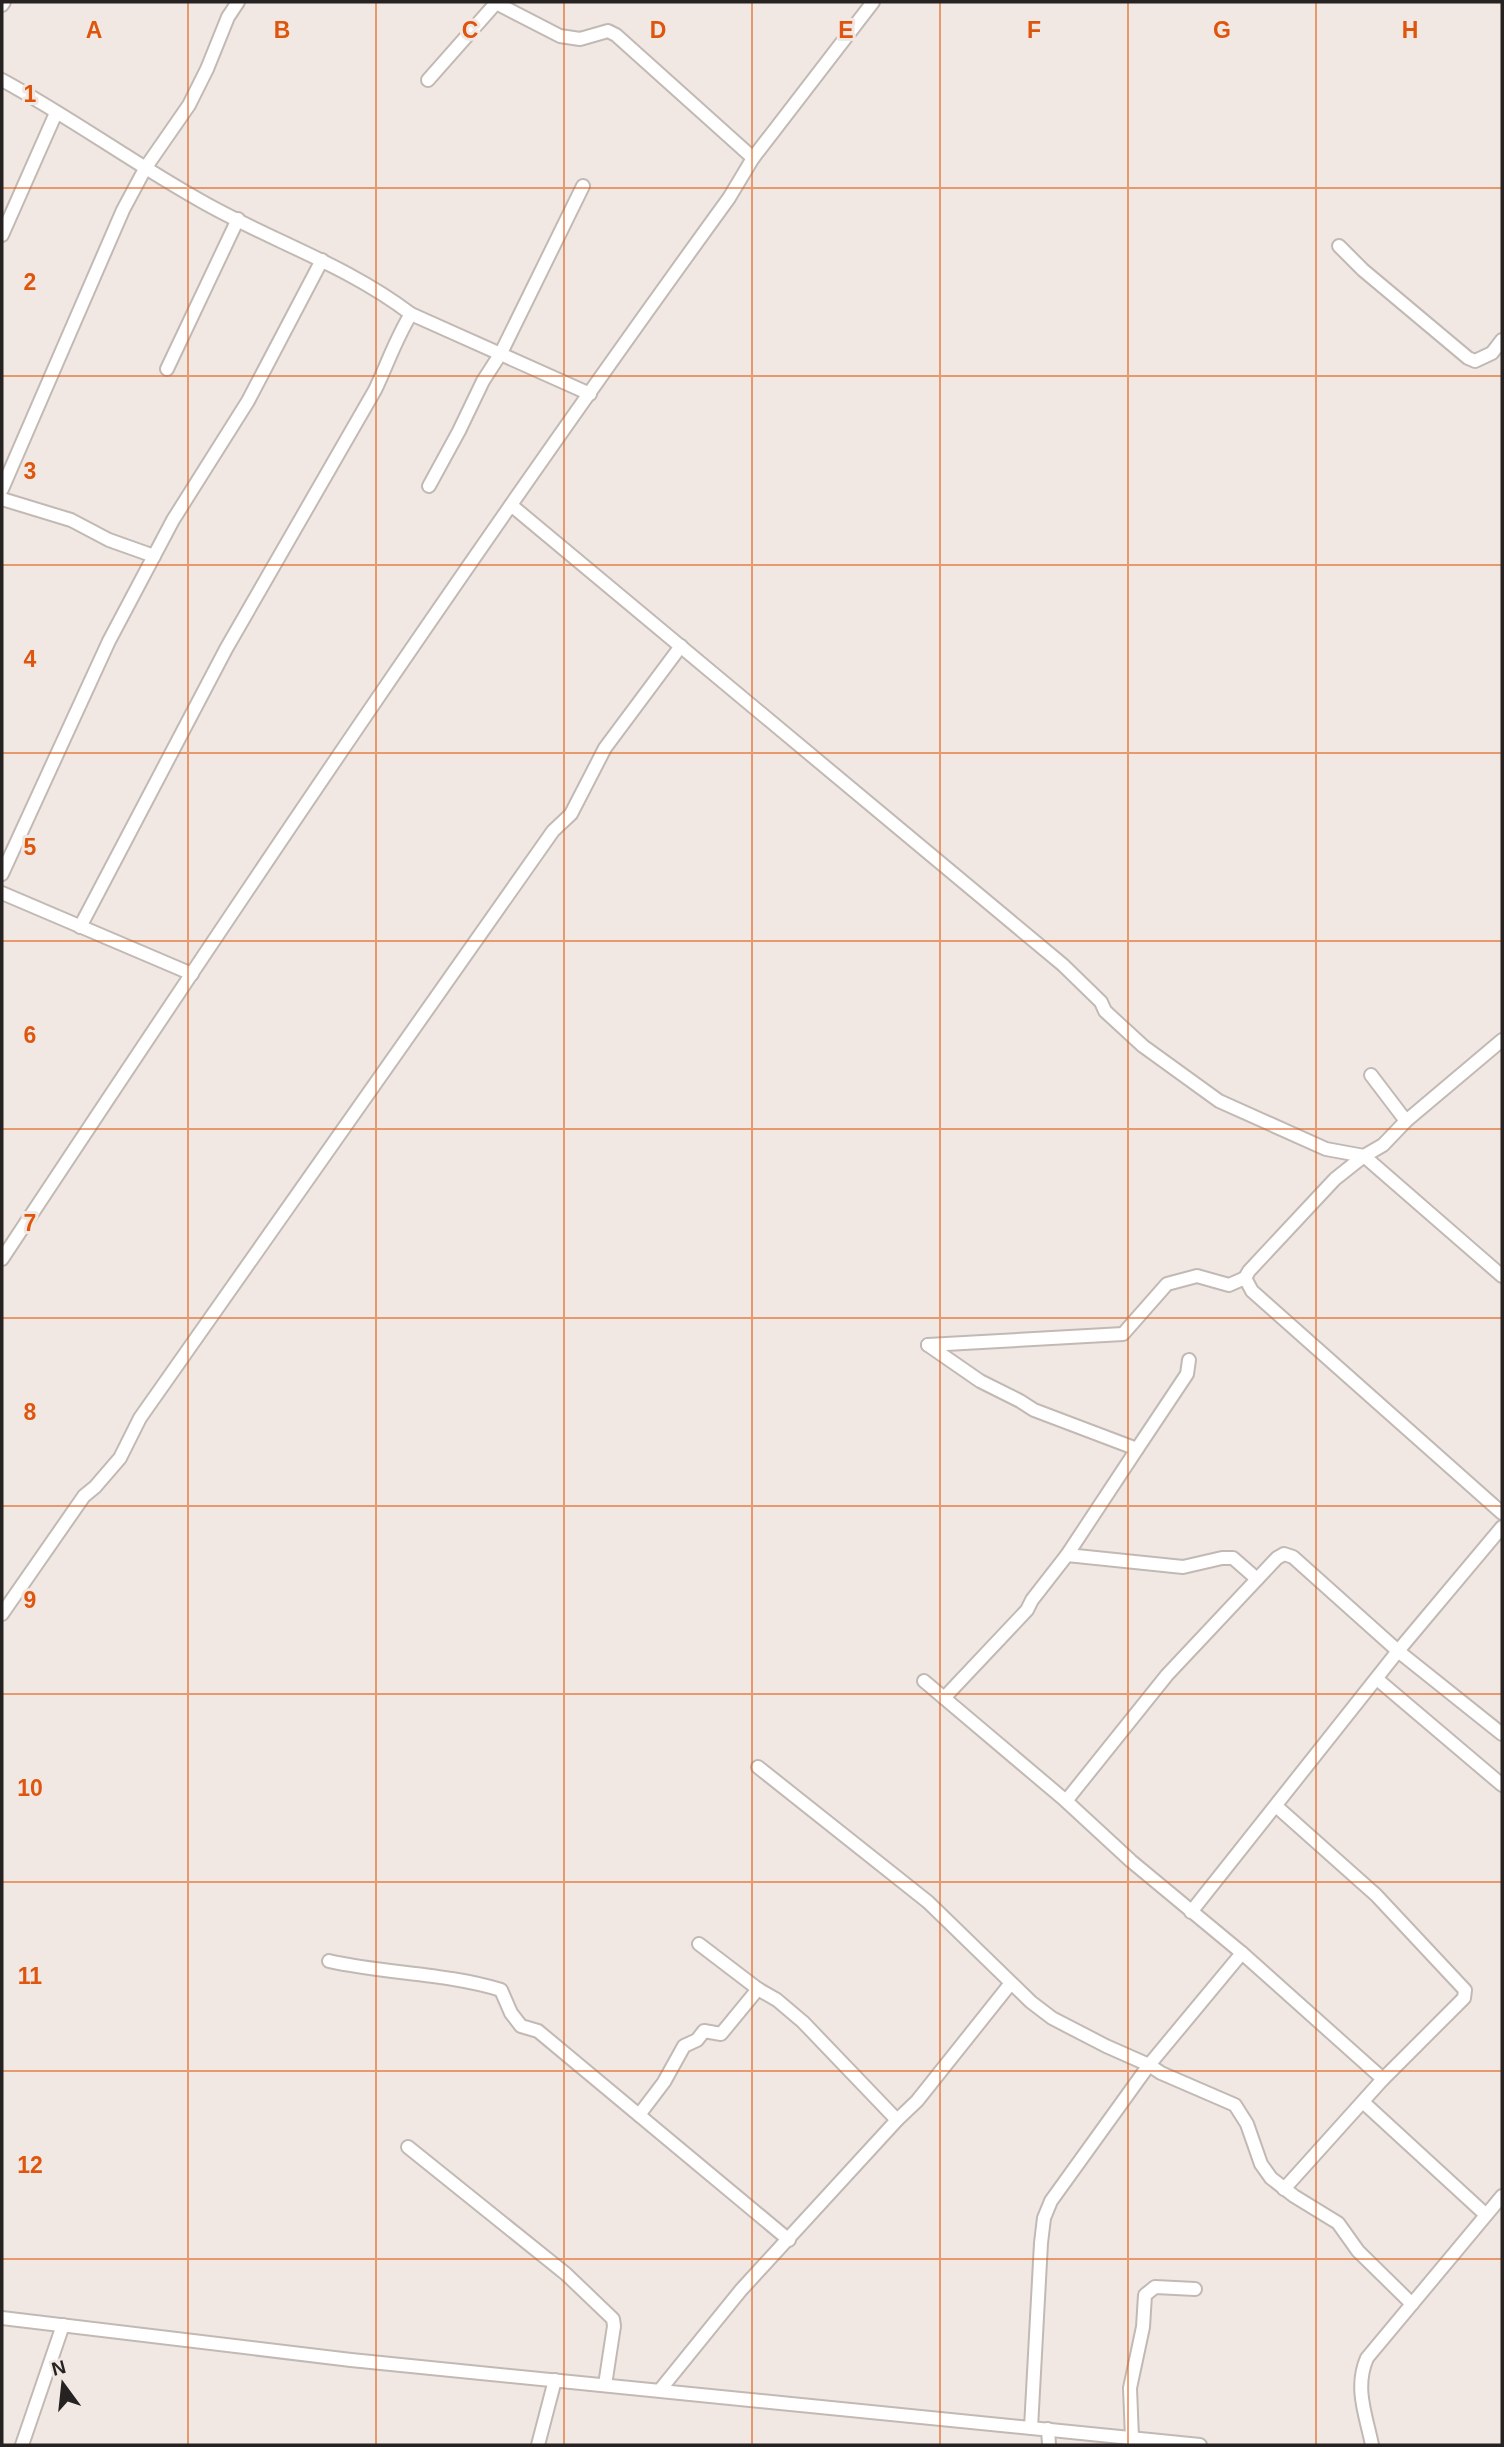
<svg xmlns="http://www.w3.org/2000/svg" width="1504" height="2447" viewBox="0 0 1504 2447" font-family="Arial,sans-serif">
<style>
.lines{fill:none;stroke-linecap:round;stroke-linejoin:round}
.minor-casing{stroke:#c2b9b4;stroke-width:16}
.minor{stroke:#fff;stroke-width:12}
.grid{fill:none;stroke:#de560d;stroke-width:2;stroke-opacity:0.55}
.grid-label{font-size:23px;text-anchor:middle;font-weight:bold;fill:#de560d;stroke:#f2e8e3;stroke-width:6;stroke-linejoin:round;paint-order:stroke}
</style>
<rect width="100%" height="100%" fill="#f2e8e3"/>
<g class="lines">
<!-- minor casing -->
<g class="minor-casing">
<g id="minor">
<path d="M494,2L560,36L580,39L608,31L616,35L753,158"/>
<path d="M2,5L4,2"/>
<path d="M2,80C70,117 133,163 201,201C271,241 347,265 411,314L590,394"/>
<path d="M428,80L496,3"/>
<path d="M2,235L56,113"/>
<path d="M1339,246L1363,270L1468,358L1475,361L1492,353L1502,340"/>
<path d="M167,369L238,219"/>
<path d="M429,486L459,431L483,381L501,353L583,186"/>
<path d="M2,489L123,210L146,167L189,105L207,69L228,17L238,2"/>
<path d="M2,499L71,520L109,540L154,556"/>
<path d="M511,505L1063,965L1101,1002L1105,1011L1143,1046L1219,1101L1326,1149L1364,1156L1335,1179L1249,1271L1245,1278L1252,1291L1502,1513"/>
<path d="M2,874L109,641L173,520L248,401L322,260"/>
<path d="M2,893L192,974"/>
<path d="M80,927L226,649L375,390C387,365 396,338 411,314"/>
<path d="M1502,1040L1406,1121L1383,1145L1364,1156L1502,1276"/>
<path d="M1371,1075L1406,1121"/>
<path d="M2,1259C238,902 477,545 729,198L753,158L873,2"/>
<path d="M928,1345L980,1381L1020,1401L1034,1410L1137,1449L1067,1555L1032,1600L1027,1610L944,1698"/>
<path d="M928,1345L1123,1334L1167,1284L1197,1276L1229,1285L1245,1278"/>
<path d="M1137,1449L1187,1374L1189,1360"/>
<path d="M1067,1555L1183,1567L1222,1558H1233L1257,1579"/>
<path d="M2,1614L84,1496L95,1487L120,1458L140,1418L553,831L571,814L605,748L681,646"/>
<path d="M1377,1679L1502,1785"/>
<path d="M924,1681L1066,1801L1131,1861L1242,1953L1383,2079"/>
<path d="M758,1767L928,1902L1031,2002L1052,2018L1106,2046L1149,2065L1161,2073L1235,2105L1247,2124L1261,2164L1271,2178L1294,2196L1338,2223L1358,2251L1412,2304"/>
<path d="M1066,1801L1167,1675L1277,1558L1284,1554L1293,1557L1398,1651L1502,1734"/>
<path d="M1276,1806L1376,1895L1465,1990L1464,1998L1383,2079L1284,2189"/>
<path d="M1191,1912L1398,1651L1502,1527"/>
<path d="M699,1944L758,1989L777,2000L803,2022L897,2120"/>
<path d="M329,1961C386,1974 446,1973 501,1990L511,2013L521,2026L538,2031L789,2240"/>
<path d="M1363,2102L1485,2214"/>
<path d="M639,2115L664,2082L684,2046L697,2040L704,2031L721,2034L758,1989"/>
<path d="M408,2147L566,2274L613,2319L614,2326L605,2385"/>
<path d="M2,2318L351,2360L1200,2445"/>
<path d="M660,2390L741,2290L897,2120L917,2101L1011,1983"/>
<path d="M1031,2428L1041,2243L1044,2218L1051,2201L1149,2065L1242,1953"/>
<path d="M1048,2429L1049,2445"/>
<path d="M1132,2438L1130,2388L1143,2327L1145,2295L1155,2287L1195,2289"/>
<path d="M22,2445L63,2325"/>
<path d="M538,2445L555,2380"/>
<path d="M1372,2445C1366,2415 1354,2388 1367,2358L1502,2196"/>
</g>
</g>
<!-- minor -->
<use href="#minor" class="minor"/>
</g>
<!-- grid -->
<path class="grid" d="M188,2V2445M376,2V2445M564,2V2445M752,2V2445M940,2V2445M1128,2V2445M1316,2V2445M2,188H1502M2,376H1502M2,565H1502M2,753H1502M2,941H1502M2,1129H1502M2,1318H1502M2,1506H1502M2,1694H1502M2,1882H1502M2,2071H1502M2,2259H1502"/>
<g class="grid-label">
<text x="94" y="38">A</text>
<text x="282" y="38">B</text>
<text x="470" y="38">C</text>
<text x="658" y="38">D</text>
<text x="846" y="38">E</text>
<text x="1034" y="38">F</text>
<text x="1222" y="38">G</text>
<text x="1410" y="38">H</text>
<text x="30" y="102">1</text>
<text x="30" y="290">2</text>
<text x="30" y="479">3</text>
<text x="30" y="667">4</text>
<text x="30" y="855">5</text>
<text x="30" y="1043">6</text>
<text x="30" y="1231">7</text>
<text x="30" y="1420">8</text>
<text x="30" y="1608">9</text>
<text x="30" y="1796">10</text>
<text x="30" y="1984">11</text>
<text x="30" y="2173">12</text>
</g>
<!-- border -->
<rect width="1504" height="2447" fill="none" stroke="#262221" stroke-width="7"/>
<!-- north arrow -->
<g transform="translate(63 2384) rotate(345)" stroke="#f2e8e3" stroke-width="5" paint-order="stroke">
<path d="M0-5L12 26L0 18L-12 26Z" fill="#262221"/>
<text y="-10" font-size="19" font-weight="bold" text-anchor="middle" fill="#262221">N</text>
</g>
</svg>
